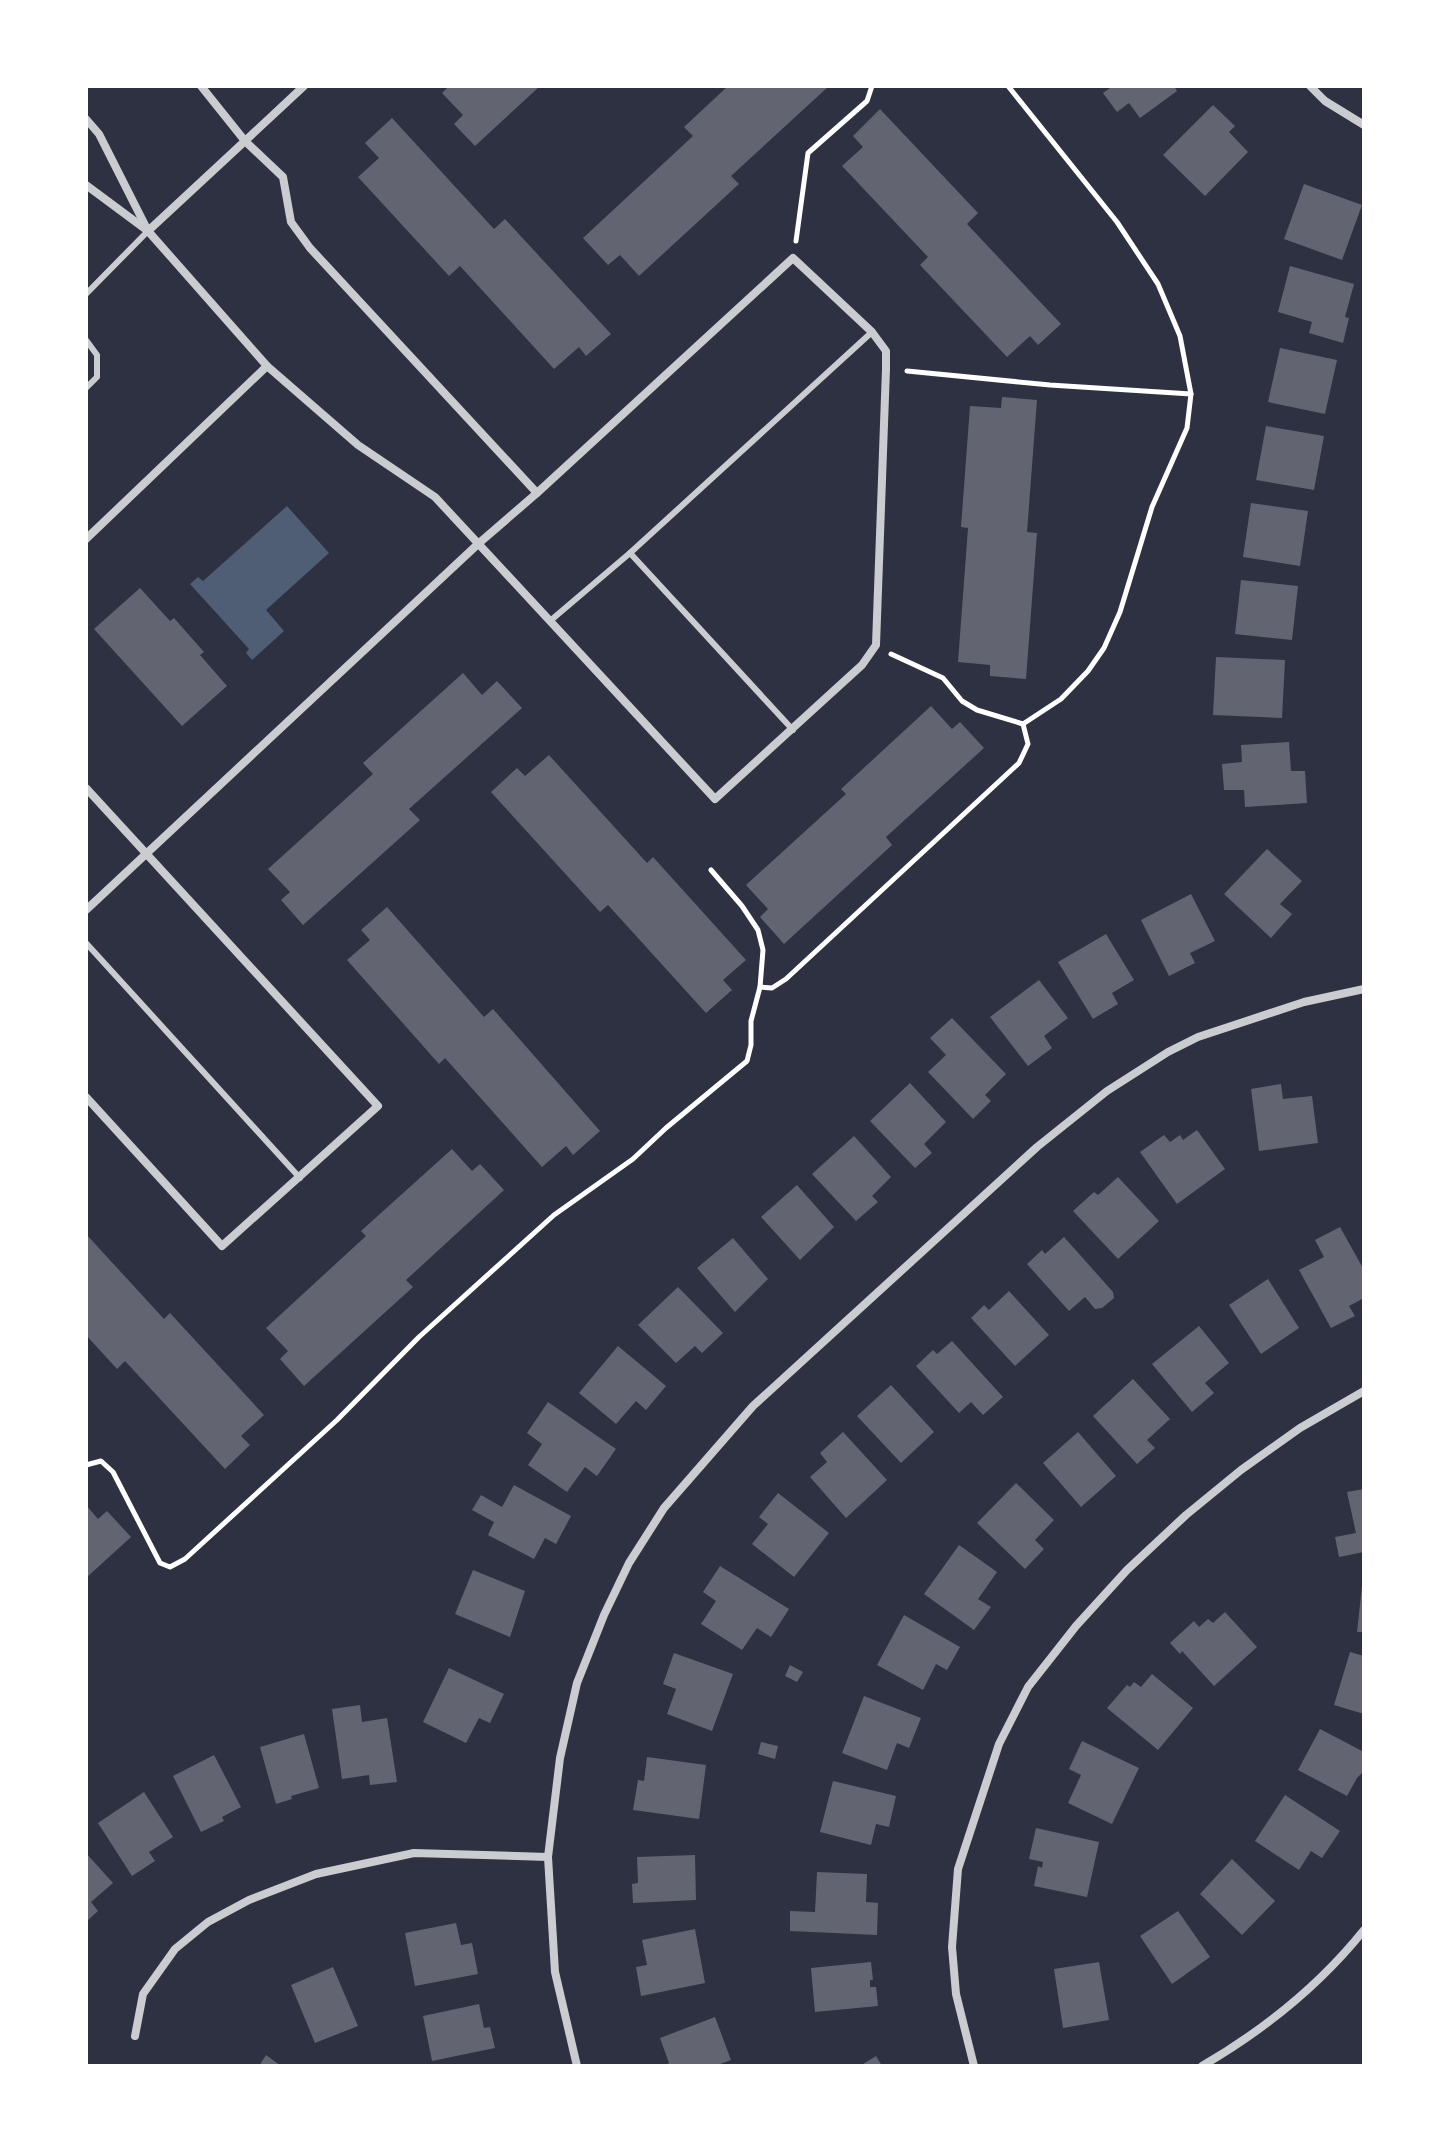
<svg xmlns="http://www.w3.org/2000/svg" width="1450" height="2152" viewBox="0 0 1450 2152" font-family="Ubuntu,sans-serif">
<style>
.water{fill:#4f5d75}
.building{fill:#626471}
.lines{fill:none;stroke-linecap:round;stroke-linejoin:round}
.path{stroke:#fff;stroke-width:5}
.service{stroke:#caccd0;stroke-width:6}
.minor{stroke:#caccd0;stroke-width:8}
</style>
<rect width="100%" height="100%" fill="#2d3142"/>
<!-- water -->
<path class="water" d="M287,506L329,553L266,610L284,631L252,660L246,653L249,649L190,584L198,577L203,581Z"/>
<!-- building -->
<g class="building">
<path d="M449,86H540L475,146L454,124L463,115L442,93Z"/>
<path d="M728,86H829L731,176L739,184L639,276L620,255L608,265L583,238L693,136L684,127Z"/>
<path d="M1113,86H1174L1177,91L1140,118L1129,103L1117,112L1103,93Z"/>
<path d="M1213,105L1235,126L1229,132L1248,152L1205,196L1163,155Z"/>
<path d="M880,109L978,213L967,224L1061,324L1038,345L1030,336L1007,357L920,265L928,257L842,166L863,147L853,136Z"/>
<path d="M392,118L494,229L505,219L611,334L586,356L579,347L554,369L460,266L449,276L358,177L379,158L365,143Z"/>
<path d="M1304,184L1362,205L1342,260L1284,239Z"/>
<path d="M1290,266L1354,284L1345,317L1349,318L1343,343L1309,333L1312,322L1278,312Z"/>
<path d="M1280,348L1337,360L1325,414L1268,402Z"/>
<path d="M1002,397L1037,400L1027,532L1037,533L1026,679L990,676V665L958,662L968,528L961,527L970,406L1001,408Z"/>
<path d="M1266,426L1324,436L1314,490L1256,480Z"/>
<path d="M1251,503L1308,511L1300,566L1243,557Z"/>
<path d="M1241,580L1298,586L1292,640L1235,634Z"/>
<path d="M140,588L170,621L174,618L204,652L200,655L227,686L182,726L94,629Z"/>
<path d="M1216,657L1285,660L1282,718L1213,715Z"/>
<path d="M463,673L482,695L497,681L522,708L409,809L420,820L303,925L281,900L290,892L268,869L373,774L363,763Z"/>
<path d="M931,706L952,729L960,722L984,748L886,837L892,845L784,944L760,917L768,909L746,885L846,794L841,789Z"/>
<path d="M1289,742L1291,771H1305L1307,803L1245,807L1244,790H1224L1222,764L1242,762L1241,745Z"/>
<path d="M549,755L647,863L653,857L746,960L723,980L732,990L706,1013L608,905L600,912L491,792L517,768L525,776Z"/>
<path d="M1267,849L1302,881L1280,904L1292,914L1271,938L1224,894Z"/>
<path d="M1191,894L1215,941L1190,953L1195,963L1169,976L1141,920Z"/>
<path d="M387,907L484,1017L493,1009L600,1131L573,1155L566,1146L542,1167L445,1058L439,1064L347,960L370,940L361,930Z"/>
<path d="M1106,934L1134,980L1112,993L1118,1004L1093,1019L1058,962Z"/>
<path d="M1039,980L1068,1018L1044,1036L1052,1048L1028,1066L990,1017Z"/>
<path d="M952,1018L1006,1074L985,1095L991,1101L973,1119L928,1072L946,1055L930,1038Z"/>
<path d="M910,1083L946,1122L924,1144L932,1153L915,1168L870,1121Z"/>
<path d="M1281,1084L1283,1099L1312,1096L1318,1143L1259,1151L1251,1089Z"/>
<path d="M1197,1130L1225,1169L1177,1204L1140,1152L1164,1135L1170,1142L1180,1135L1183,1140Z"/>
<path d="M854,1136L891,1177L872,1196L878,1202L856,1221L812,1174Z"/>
<path d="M452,1149L472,1171L480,1164L504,1190L406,1280L413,1287L304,1386L280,1359L288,1351L266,1328L366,1236L361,1231Z"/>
<path d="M1118,1177L1159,1221L1118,1259L1073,1211L1094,1192L1098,1195Z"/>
<path d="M797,1185L834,1227L800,1260L761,1217Z"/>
<path d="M1340,1227L1364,1270V1298L1349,1306L1355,1316L1331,1328L1299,1270L1324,1257L1315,1240Z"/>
<path d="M86,1234L164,1319L170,1313L264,1415L241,1436L250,1445L225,1469L125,1361L117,1369L86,1335Z"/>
<path d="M1064,1237L1113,1292L1114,1298L1102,1308L1095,1309L1085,1297L1069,1311L1027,1264L1042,1250L1045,1254Z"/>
<path d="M733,1238L768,1279L735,1312L697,1268Z"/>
<path d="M1268,1279L1299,1328L1261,1354L1229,1305Z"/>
<path d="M678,1287L723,1333L702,1353L695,1346L676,1363L638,1325Z"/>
<path d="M1009,1291L1049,1335L1015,1366L971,1318L984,1305L989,1310Z"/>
<path d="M1199,1326L1229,1363L1205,1383L1214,1393L1192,1412L1152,1364Z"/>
<path d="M952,1341L1003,1397L983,1415L971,1402L959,1413L916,1366L933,1350L937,1354Z"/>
<path d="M618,1346L666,1386L646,1410L636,1401L616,1424L579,1393Z"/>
<path d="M1133,1379L1170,1419L1147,1440L1155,1448L1137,1464L1093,1416Z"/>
<path d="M891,1385L934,1432L901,1463L857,1416Z"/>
<path d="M548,1402L616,1449L597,1476L585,1467L567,1492L528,1465L542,1444L527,1433Z"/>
<path d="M843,1432L887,1480L846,1518L810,1477L827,1462L820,1453Z"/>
<path d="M1078,1432L1116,1476L1081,1507L1043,1463Z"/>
<path d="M1016,1483L1054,1520L1035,1540L1044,1549L1025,1569L977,1523Z"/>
<path d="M514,1485L571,1516L556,1544L545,1538L534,1559L488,1535L494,1522L472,1510L481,1495L502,1507Z"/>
<path d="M1364,1489V1552L1339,1557L1335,1537L1356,1533L1347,1492Z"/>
<path d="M778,1493L829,1533L794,1577L752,1544L768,1524L759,1517Z"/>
<path d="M86,1505L98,1519L107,1511L131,1537L86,1578Z"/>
<path d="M959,1545L997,1572L978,1599L991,1607L974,1630L924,1594Z"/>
<path d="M720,1566L789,1609L771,1637L757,1628L742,1650L701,1624L716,1601L703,1592Z"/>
<path d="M473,1570L525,1591L510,1637L455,1614Z"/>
<path d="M1362,1586H1364V1632H1357Z"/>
<path d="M1225,1612L1257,1647L1214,1686L1182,1651L1180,1654L1170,1643L1194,1621L1199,1627L1208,1619L1213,1623Z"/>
<path d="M904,1615L960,1647L947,1670L936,1664L923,1690L877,1665Z"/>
<path d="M1350,1652L1364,1656V1714L1334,1705Z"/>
<path d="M674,1653L733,1674L712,1731L667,1714L676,1689L663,1684Z"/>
<path d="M790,1665L803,1672L797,1682L785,1676Z"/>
<path d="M449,1668L504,1694L490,1723L479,1718L466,1743L423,1722Z"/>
<path d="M1152,1674L1193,1708L1158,1750L1107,1708L1127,1685L1130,1687L1134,1682L1141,1687Z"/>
<path d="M864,1696L921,1718L909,1748L897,1743L887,1770L842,1753Z"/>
<path d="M360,1705L362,1722L387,1718L397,1782L370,1785L369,1775L342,1779L332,1709Z"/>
<path d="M1320,1729L1364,1752V1774L1362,1773L1357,1778L1347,1796L1298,1770Z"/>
<path d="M304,1734L319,1788L291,1796L292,1799L276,1804L260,1747Z"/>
<path d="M1082,1741L1139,1768L1112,1824L1068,1803L1081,1775L1069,1769Z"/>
<path d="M761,1742L778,1746L775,1759L758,1754Z"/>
<path d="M214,1755L241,1807L222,1817L224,1821L201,1832L173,1776Z"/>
<path d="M647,1757L706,1765L699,1819L633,1810L638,1780L644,1781Z"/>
<path d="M833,1781L896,1796L889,1827L876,1824L871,1845L820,1832Z"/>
<path d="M144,1792L173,1837L149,1852L155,1861L132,1876L98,1823Z"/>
<path d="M1285,1795L1340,1831L1322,1858L1311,1851L1299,1870L1255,1841Z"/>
<path d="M1036,1828L1099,1842L1087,1897L1034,1886L1038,1866L1042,1868L1043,1862L1029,1859Z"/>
<path d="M86,1853L113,1883L91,1902L98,1911L86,1922Z"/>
<path d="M695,1855L696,1900L633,1903L632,1884L638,1883L637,1857Z"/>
<path d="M1232,1859L1275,1901L1242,1935L1200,1894Z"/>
<path d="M817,1872L867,1874L866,1902L878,1903L877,1935L790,1931V1911L815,1912Z"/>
<path d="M1178,1911L1210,1957L1172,1984L1140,1936Z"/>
<path d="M456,1923L461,1945L472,1943L478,1974L415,1986L405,1933Z"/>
<path d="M695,1929L705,1983L641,1996L636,1967L647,1965L642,1940Z"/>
<path d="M871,1962L873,1980H870V1987H876L878,2006L815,2012L811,1968Z"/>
<path d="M1099,1962L1109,2020L1063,2028L1054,1969Z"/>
<path d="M333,1967L358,2026L315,2043L291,1985Z"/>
<path d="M479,2004L484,2028L490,2027L495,2048L432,2061L423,2016Z"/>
<path d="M715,2017L731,2060L715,2066H664L669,2063L660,2038Z"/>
<path d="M266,2055L281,2066H259Z"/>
<path d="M876,2056L882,2066H860Z"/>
</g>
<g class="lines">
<!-- path -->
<g class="path">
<path d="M796,241L808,153L867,101L872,86"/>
<path d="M907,371L1050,385L1191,394L1180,336L1158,284L1117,222L1008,86"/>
<path d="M891,654L943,678L962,701L977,710L1023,724L1061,699L1088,671L1104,648L1120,612L1152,507L1187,428L1191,394"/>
<path d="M760,987L772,988L786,979L1019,763L1028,744L1023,724"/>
<path d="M86,1465L101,1461L113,1472L160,1563L170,1567L185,1559L337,1420L419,1337L554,1215L633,1159L666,1128L747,1061L751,1045V1021L760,987L763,950L758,930L742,906L711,870"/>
</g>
<!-- service -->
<g class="service">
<path d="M86,294L148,231"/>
<path d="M86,340L97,355V377L86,388"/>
<path d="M550,621L630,553"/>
<path d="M793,730L630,553L872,332"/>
<path d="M86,943L300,1178"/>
</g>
<!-- minor -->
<g class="minor">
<path d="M201,86L245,141L304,86"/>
<path d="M1310,86L1325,101L1364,125"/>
<path d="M86,119L99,134L146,227"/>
<path d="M86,185L148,231L267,366L358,445L435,497L715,799L862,665L876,645L886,369V351L872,332L793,258L537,493L478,544L86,910"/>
<path d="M148,231L245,141L283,177L291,222L310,248L537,493"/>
<path d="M86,539L267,366"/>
<path d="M86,788L378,1106L222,1246L86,1097"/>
<path d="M135,2036L143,1994L175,1949L208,1922L249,1900L316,1874L414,1853L548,1857"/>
<path d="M577,2066L555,1972L548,1857L560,1758L577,1683L604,1615L629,1563L664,1508L753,1406L1037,1147L1107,1091L1168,1052L1198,1037L1304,1002L1364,989"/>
<path d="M974,2066L956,1994L952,1947L958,1869L999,1744L1028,1687L1076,1626L1127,1570L1186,1515L1241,1470L1300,1428L1364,1391"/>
<path d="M1202,2066C1264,2030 1319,1986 1364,1930"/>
</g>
</g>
<!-- border -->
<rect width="1450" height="2152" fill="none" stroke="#ffffff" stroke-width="176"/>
</svg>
